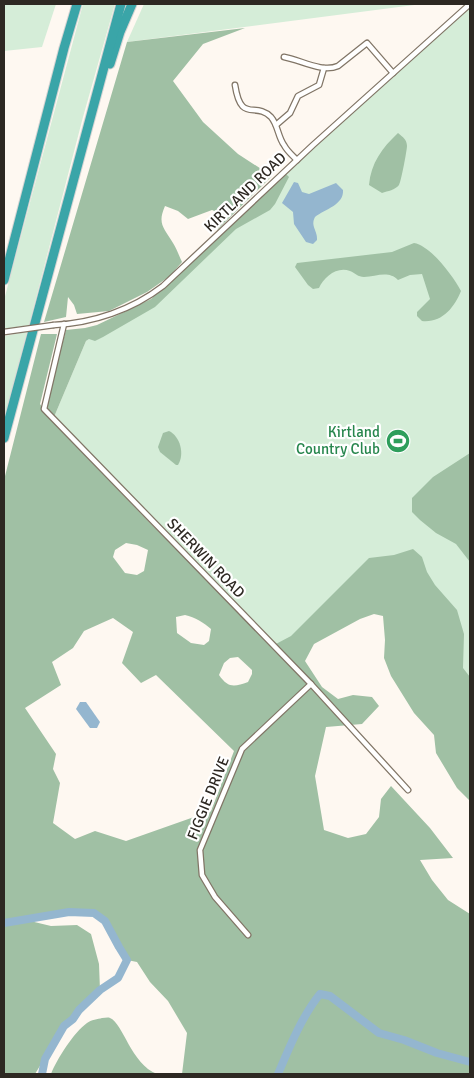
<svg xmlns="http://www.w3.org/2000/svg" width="474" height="1078" viewBox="0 0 474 1078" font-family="Signika,sans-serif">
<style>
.green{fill:#d5edd8}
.forest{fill:#a0c0a4;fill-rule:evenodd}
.water{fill:#94b6cf}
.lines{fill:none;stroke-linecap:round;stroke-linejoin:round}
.river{stroke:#94b6cf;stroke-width:8}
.minor-casing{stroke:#817566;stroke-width:7}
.motorway-casing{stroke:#d5d4d3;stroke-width:11}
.minor{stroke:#fff;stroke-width:4.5}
.motorway{stroke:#3aa5a8;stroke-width:9}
.minor-bridge-casing{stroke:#817566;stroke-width:7;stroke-linecap:butt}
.minor-bridge{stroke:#fff;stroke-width:4.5}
.labels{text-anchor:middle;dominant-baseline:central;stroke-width:4.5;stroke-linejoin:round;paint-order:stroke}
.street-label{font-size:15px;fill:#2d2822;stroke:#fff}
.leisure-label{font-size:15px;fill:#27864d;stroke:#fff;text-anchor:end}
</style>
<rect width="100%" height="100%" fill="#fef8f1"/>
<!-- green -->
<g class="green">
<path d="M4,4H56L42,47L4,51Z"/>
<path d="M83,4H115L83,117L29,325L4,329V300Z"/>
<path d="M144,4H422L127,42Z"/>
<path d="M470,7V728L391,620L370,595L283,654L54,417L86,341L103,329L155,304L304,156Z"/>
<path d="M27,332L4,419V336Z"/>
</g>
<!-- forest -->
<g class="forest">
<path d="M245,28L203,44L173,81L203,122L238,154L272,176L217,230L224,215L212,210L188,219L178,211L165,206C157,224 164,228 173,243C177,249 179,256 182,262L170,276L147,292L109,311L77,314L74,305L68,297L66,317L44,322L127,42Z"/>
<path d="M398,133C403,137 407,140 407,146C407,150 401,182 399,185C395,190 388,191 382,193L369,185C371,163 382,148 398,133Z"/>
<path d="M285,173L289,177L275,204L270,210L236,229L155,307L103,337L95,341L89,339L86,341L54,417L45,408L66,330L85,328L97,325L151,299L239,218Z"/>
<path d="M414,243C431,246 453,276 461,291C454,308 442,323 422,321L417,316V312L430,299L422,274L410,275L398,280C388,270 376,277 364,277C358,277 355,273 350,271C337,266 324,277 319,288L313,289L308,285L295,267L297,263L392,252Z"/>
<path d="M41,334H57L40,404L51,420L154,527L274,645L291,636L369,558L394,555L413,549L422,557L427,572L435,585L457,610L464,634L463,668L470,677V801L457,788L436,753L434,735L414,713L391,676L384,658L385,640L383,616L374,614L360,619L314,644L305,661L322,687L338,699L353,695L372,697L379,706L362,724L326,727L315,776L324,830L348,838L366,834L379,817L381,799L391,786L430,828L453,858L420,860L432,880L448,900L470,914V1074H179H182L187,1033L168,1001L150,982L137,962L127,960L119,947L105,921L94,913L69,912L26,920L51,926L77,925L91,934L99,964L100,990L64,1026L35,1074H4V480ZM126,543L137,545L148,550L144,571L137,575L125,573L113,557L115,550ZM185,615C195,617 204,623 211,629L209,641L204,645L191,643L177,633L176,617ZM113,618L133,632L122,663L141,683L156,675L234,751L211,811L126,841L95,831L75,839L53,823L60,783L53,769L56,754L25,708L61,685L52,662L73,648L84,631ZM238,657L252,670V674L248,682C234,687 228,688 219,675L224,663L230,658Z"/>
<path d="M169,431C180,436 185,454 178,465H176L160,452L158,447L163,433Z"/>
<path d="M470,453V562L456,544L436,533L420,520L412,512V498L433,477Z"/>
<path d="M102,1018C105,1018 108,1017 110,1018C123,1023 131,1064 157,1074H51C57,1059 74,1032 87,1023C91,1020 98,1019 102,1018Z"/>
</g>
<!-- water -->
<g class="water">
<path d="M294,182L298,183L302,192L309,194L336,183L343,190C344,205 325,209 315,217C310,226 318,231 317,240L313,244L306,242L294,224L293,212L282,203Z"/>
<path d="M401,431L407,437L403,440L407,444L403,448L399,444L395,448L390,443Z"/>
<path d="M80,702H86L100,722L97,728H90L76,709Z"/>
</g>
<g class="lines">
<!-- river -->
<g class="river">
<path d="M4,923L69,912L94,913L105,921L119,947L127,960L118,978L100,990L79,1010L73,1019L64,1026L45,1059L42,1074"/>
<path d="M278,1074C289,1048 302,1016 320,994L330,996L379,1033L404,1040L437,1053L470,1062"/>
</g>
<!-- minor casing -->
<g class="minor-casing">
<g id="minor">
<path d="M284,57C301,60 322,73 338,66L367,43L393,73"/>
<path d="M235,85C241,124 255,101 271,117C278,125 278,137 284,145C287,151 292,155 297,160"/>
<path d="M276,125L290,113L298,96L319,85L324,68"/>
<path d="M64,324L44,409L311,684L408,790"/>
<path d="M54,325C93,323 132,310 163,286L313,145L470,4"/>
<path d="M248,935L215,897L202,875L200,850L242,749L311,684"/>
</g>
</g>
<!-- motorway casing -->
<g class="motorway-casing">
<g id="motorway">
<path d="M110,64L120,32L132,4"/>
<path d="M4,280L64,48L77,4"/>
<path d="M4,438L121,4"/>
</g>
</g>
<!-- minor -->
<use href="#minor" class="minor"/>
<!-- motorway -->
<use href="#motorway" class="motorway"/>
<!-- minor-bridge casing -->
<g class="minor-bridge-casing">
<path id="minor-bridge" d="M4,332L54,325"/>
</g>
<!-- minor-bridge -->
<use href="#minor-bridge" class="minor-bridge"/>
</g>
<!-- icons -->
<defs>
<g id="stadium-disc" transform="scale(1.25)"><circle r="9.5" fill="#2e9e5b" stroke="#fff"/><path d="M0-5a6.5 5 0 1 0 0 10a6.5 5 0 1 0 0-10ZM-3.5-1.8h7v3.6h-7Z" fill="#fff"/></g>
</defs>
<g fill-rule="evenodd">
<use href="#stadium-disc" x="398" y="441"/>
</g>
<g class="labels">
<!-- street labels -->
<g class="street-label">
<text transform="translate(245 192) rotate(-44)">KIRTLAND ROAD</text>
<text transform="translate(206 558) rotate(46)">SHERWIN ROAD</text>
<text transform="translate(208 798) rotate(-68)">FIGGIE DRIVE</text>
</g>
<!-- leisure labels -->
<g class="leisure-label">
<text x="380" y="432">Kirtland<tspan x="380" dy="17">Country Club</tspan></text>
</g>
</g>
<!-- border -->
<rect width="474" height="1078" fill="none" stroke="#2d2822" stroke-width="10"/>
</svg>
